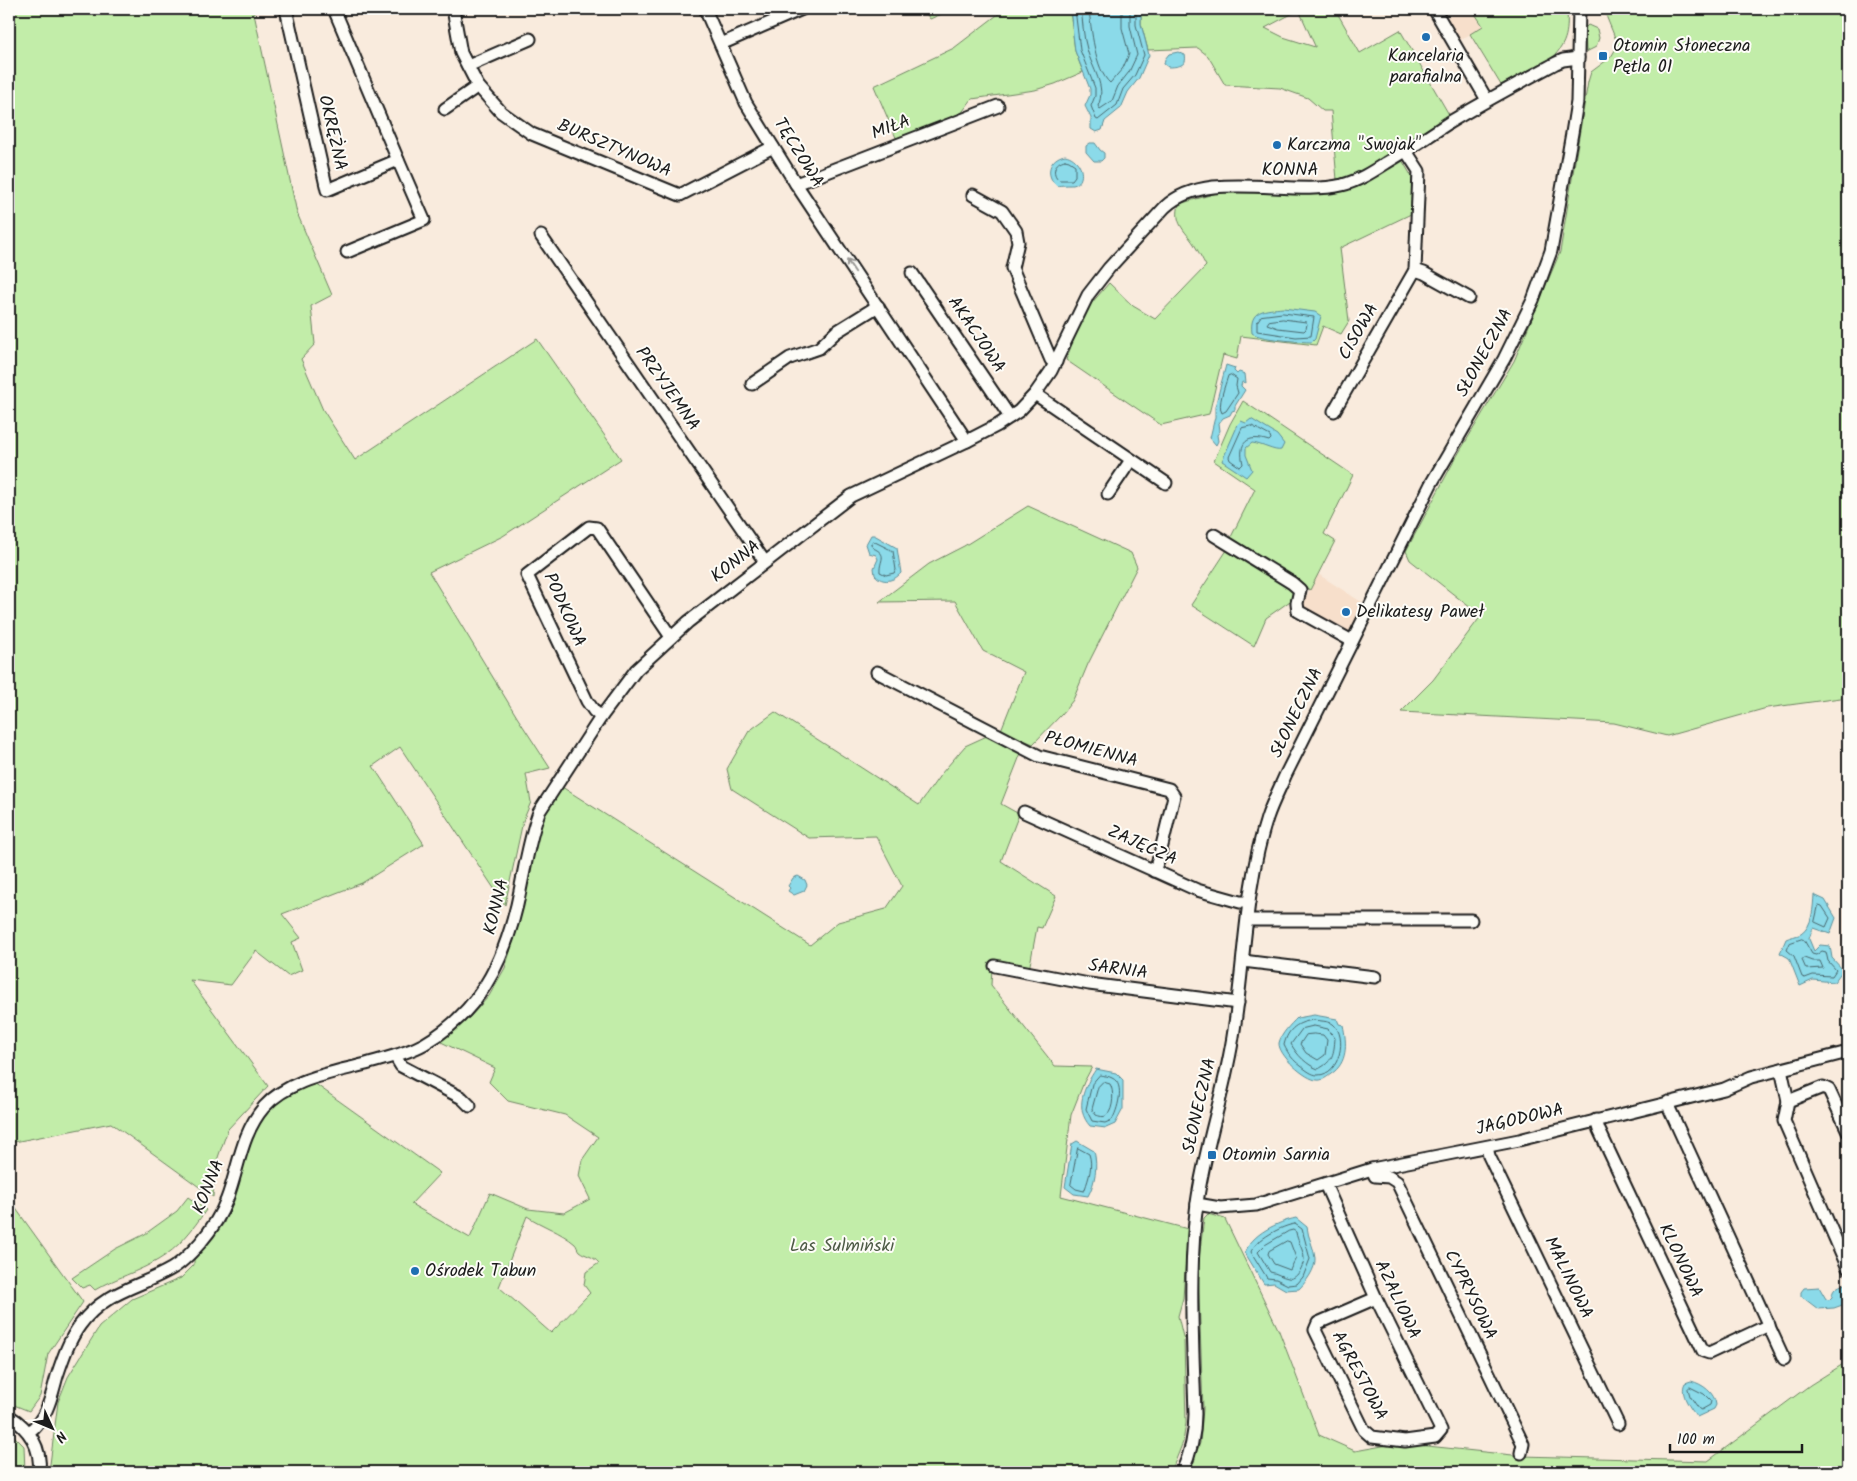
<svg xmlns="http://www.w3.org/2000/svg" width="1857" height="1481" viewBox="0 0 1857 1481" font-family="Kalam,sans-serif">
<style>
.built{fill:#f7dfcb}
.green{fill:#c2eda9;stroke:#6f8462;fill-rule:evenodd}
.water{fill:#8bdae9;stroke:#5f8e97}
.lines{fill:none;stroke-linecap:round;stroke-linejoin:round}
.shore{stroke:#48686e;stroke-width:1}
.minor-casing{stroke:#1c1c1c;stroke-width:15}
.minor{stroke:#fdfcf7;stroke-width:11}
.oneway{stroke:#989794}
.poi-dot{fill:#1f6fb2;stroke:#fdfcf7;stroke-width:2}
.labels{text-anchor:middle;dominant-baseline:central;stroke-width:4;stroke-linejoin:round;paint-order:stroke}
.poi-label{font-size:18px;fill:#1c1c1c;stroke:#fdfcf7;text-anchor:start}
.street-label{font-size:18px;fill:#1c1c1c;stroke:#fdfcf7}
.park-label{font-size:18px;fill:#4e5b46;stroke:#fdfcf7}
</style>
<rect width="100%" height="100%" fill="#f9ebdd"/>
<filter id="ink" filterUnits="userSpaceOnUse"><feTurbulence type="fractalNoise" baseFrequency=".02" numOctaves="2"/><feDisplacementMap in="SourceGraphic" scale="10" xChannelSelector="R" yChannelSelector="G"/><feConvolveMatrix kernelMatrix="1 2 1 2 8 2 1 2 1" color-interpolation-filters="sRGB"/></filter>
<g filter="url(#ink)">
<!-- built -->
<g class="built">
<path d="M1462,9H1472L1483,27L1460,40L1447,17Z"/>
<path d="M1318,574L1363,603L1348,633L1301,607Z"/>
</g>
<!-- green -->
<g class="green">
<path d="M9,9H253L297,213L332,295L311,306L315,344L301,359L323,410L355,460L537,339L621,459L503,536L429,572L517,717L550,768L526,774L531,802L523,821L505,905L400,747L373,766L424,844L362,883L282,914L301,938L292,942L302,970L288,976L256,951L231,985L190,980L268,1086L228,1129L215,1166L213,1197L111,1123L9,1143Z"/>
<path d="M923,9H953L930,19Z"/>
<path d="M1005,9H1070L1075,51L1083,72L1055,84L1035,90L972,99L960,115L897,140L874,86L954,48Z"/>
<path d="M1141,9H1335L1360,53L1400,30L1451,118L1352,178L1337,180L1331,111H1323L1308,98L1280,88L1225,85L1208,56L1198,48L1148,50L1141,24ZM1299,10L1315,46V47L1283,37L1265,28Z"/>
<path d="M1472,9H1567C1568,29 1568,43 1552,58L1501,85L1470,34L1483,26Z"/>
<path d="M1605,9H1848V697L1767,708L1667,736L1614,723L1401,712L1433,680L1481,616L1410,560L1406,551L1454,461L1514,361L1560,252L1588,82L1591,72L1611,57L1618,45L1607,18Z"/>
<path d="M1588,25L1597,29L1599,38L1596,47L1586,52L1585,28Z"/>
<path d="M1402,160L1412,177L1411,214L1340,248L1349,321L1341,334L1323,326L1316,345L1241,336L1237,359L1223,355L1209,414L1161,425L1066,360L1079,325L1090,305L1109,283L1133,306L1155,319L1206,266C1202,258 1198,251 1194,244C1184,229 1174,224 1179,204L1220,192L1305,193L1357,187Z"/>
<path d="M1243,401L1353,475L1324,534L1335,541L1310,590L1230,539L1255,489L1214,461L1230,424Z"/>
<path d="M1028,506L1131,553L1137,567L1088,664L1073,700L1062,714L1033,744L1001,730L1024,672L983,651L955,601L879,602L929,564L964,546Z"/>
<path d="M1227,550L1292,591L1293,599L1266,618L1254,646L1191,605Z"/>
<path d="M775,712L919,805L941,774L965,746L989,735L1021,753L1001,804L1019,814L1001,861L1056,896L1042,928L1037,927L1029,970L992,968L991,985L1055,1066L1092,1067L1084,1082L1071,1115L1061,1196L1188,1229L1183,1298L1178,1316L1184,1341L1186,1423L1183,1442L1171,1472H49L58,1402L68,1377L99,1327L132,1299L181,1278L194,1265V1260L224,1223L252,1135L259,1123L267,1112L279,1101L314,1083L440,1173L411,1204L470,1238L490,1193L528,1209L564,1213L590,1199L579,1176L582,1160L598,1137L565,1115L508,1101L489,1082L495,1068L439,1041L470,1017L489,996L505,968L518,926L539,825L562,787L810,945L838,922L886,909L902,886L876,836L809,838L732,789L727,769L749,731ZM527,1216C542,1226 561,1232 575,1244C577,1246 577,1249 579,1251C585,1256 592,1255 599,1263L586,1272L584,1285L590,1293L551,1333L499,1287Z"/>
<path d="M188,1197L206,1210C193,1229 179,1248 158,1260C138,1272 115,1278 95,1290L90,1285L82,1288L72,1278L115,1249L145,1234L177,1211Z"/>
<path d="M9,1199L83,1302L48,1354L40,1396L29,1411L9,1403Z"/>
<path d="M1208,1214L1225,1219L1279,1331L1319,1435L1355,1451L1399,1443L1522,1456L1708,1461L1810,1385L1848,1361V1472H1189L1200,1443L1203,1409L1198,1267L1204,1218Z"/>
<path d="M9,1431L24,1446L25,1472H9Z"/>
</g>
<!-- water -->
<g class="water">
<path d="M1070,9H1141V24L1149,55L1139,78L1128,92L1121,108L1105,121L1102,130L1096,132L1091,129V118L1085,106L1090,95V89L1075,51Z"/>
<path d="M1178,52L1185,55C1188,66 1177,67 1168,67L1164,64L1165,59L1169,54Z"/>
<path d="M1090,143H1095L1100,150L1104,153V158L1101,161H1094L1086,152V146Z"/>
<path d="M1065,155C1082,158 1088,182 1073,185C1071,185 1060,185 1057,186C1044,175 1049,158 1065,155Z"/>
<path d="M1283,308L1315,312L1321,316L1315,339L1312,342C1301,342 1259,339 1252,333C1249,309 1265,310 1283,308Z"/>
<path d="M1226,365L1235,368L1234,371L1237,374L1239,372L1245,374L1246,383L1242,382L1241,386L1245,390L1235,406V410L1232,411L1230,415L1223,418L1219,423L1220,431L1217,435L1218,441L1216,445L1210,438L1215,417V407Z"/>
<path d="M1251,419L1277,435L1284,444L1281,450C1275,452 1262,444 1252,443L1246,448V455L1252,470L1246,477L1222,461L1236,429V426L1241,421L1246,423Z"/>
<path d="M871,535H874L897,548L901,573C894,581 883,584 875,575L874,568L878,559L876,555L869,553L866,544Z"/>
<path d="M798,876L805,880L807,885L804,891L794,895L788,891L790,888L788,886L793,878Z"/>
<path d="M1814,895L1825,900L1836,918L1830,934L1813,928L1809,939L1814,951L1820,945L1830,946L1832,958L1843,970L1834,982L1813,980L1800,986L1789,958L1780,953L1786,939C1790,937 1797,936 1801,934C1813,926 1813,907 1814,895Z"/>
<path d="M1314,1015L1337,1019L1339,1024L1343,1025C1347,1043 1348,1063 1331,1074C1327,1077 1322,1081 1317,1080C1306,1080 1278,1055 1279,1043C1281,1034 1290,1025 1297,1018Z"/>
<path d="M1096,1069L1116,1073L1123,1080V1109L1115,1124L1106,1128L1090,1126C1074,1108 1084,1087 1096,1069Z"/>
<path d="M1077,1141L1094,1151C1098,1166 1095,1183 1088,1196L1074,1194L1065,1187L1072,1144Z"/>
<path d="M1296,1218L1307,1227C1308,1238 1314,1247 1315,1258C1316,1269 1306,1282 1299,1289L1286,1290L1274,1283L1264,1284L1245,1253C1251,1234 1278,1222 1296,1218Z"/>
<path d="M1848,1283V1303L1834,1308L1818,1309L1801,1296V1292L1804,1288L1819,1287L1826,1299L1829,1300L1832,1297C1832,1287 1840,1286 1848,1283Z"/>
<path d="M1691,1381C1703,1384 1715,1393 1716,1405L1714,1409L1697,1417C1691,1409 1679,1394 1685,1383Z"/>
</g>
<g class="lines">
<!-- shore -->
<g class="shore">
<path d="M1075,9L1080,50L1095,88V96L1091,106L1096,119L1098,120L1117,105L1123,89L1135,75L1144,55L1136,25V9"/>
<path d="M1081,9C1083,22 1083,36 1087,49C1092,69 1107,86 1098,106L1100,109L1112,101L1118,86L1129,72L1137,55L1130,26V9"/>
<path d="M1089,9C1091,28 1095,70 1110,83L1123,68L1129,54L1122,28V9"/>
<path d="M1065,160L1069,161L1075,165V176L1072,180H1059C1051,173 1054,162 1065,160Z"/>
<path d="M1283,313L1314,317L1311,336L1296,337L1257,331V322L1261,316Z"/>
<path d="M1283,319L1306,322L1307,324L1306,329L1304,331L1278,328L1267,324L1269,321Z"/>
<path d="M1231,375L1237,379L1236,386L1238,393L1226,411L1222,413C1217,405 1225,386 1228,376Z"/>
<path d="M1252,426L1270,436L1271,439L1269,441C1247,434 1238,442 1243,464L1240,467L1230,460L1229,457L1242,428Z"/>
<path d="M873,541L893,551L896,570L894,573L886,575L880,572C879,560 889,555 873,548L871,544Z"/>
<path d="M1819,905L1822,906L1830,918L1826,927L1815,922Z"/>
<path d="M1802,939L1804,940L1812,954L1816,955L1822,951L1826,952L1828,961L1836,970L1832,976L1813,975L1805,978L1802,977L1794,956L1787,950L1790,943Z"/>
<path d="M1804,958L1812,961H1820L1823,968L1806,969L1802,960Z"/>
<path d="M1314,1020C1319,1021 1329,1021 1333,1024C1348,1036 1340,1075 1318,1075C1312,1075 1306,1070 1301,1066C1294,1061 1288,1054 1284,1045C1288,1028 1298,1022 1314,1020Z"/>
<path d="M1314,1026L1328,1029L1335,1038C1334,1053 1333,1062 1318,1069C1307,1065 1297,1055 1291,1044L1302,1029Z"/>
<path d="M1314,1034L1323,1035L1327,1040L1325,1055L1318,1060L1306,1053L1300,1044L1306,1035Z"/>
<path d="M1100,1075C1104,1076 1109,1076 1112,1078C1126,1084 1117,1111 1112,1120L1105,1123L1092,1121L1086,1109L1092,1084Z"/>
<path d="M1103,1082L1110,1084C1114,1090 1114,1109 1107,1115C1104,1118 1099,1116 1096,1115L1092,1109L1098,1087Z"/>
<path d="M1078,1148L1089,1154C1093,1166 1089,1177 1085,1189L1084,1191L1076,1189L1071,1185Z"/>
<path d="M1295,1224L1302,1229L1310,1259L1303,1277L1297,1284L1288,1285L1276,1279L1267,1278L1251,1252C1255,1240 1283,1225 1295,1224Z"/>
<path d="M1289,1231L1293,1230L1296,1232C1297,1241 1304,1250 1304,1259C1303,1266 1297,1281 1288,1278C1282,1277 1277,1273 1270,1272L1258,1252L1265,1245Z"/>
<path d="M1287,1241L1290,1242L1296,1258L1290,1270L1274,1264L1268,1254L1269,1251Z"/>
<path d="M1690,1387L1704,1394L1711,1401L1710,1405L1701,1410L1699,1409L1690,1396L1688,1389Z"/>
</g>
<!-- minor casing -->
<g class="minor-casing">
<g id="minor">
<path d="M286,9L327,190L398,160L334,9"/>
<path d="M453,9L461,53L478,86L501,112L532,134L680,195L773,147"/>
<path d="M705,9L746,103L796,184L967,441"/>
<path d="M1434,9L1487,100"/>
<path d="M721,44L802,9"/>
<path d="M468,66L530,39"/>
<path d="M445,109L478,86"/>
<path d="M796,184L998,106"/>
<path d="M973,195L1002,211L1016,231L1018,242L1012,268L1051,360L1056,362"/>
<path d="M541,236L765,562"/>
<path d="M347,252L424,220L398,160"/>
<path d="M1415,270L1424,273L1469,298"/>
<path d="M912,273L1010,417"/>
<path d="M752,384L790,358L819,348L836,332L878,306"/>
<path d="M1035,394L1166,483"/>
<path d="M1334,411L1415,270L1419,171L1406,151"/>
<path d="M1108,494L1131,460"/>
<path d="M1214,535L1292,583L1300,590L1297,603L1298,611L1352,641"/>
<path d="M877,672L1039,756L1169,789L1174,796L1159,858L1154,871"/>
<path d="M601,717L594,711L587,701L527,575L589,527L597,528L671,637"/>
<path d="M1024,812L1197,890L1240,902H1249"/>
<path d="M1248,920H1471"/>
<path d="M1243,961L1375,977"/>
<path d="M995,966L1089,984L1238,1003"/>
<path d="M395,1056L401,1066L462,1098L470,1106"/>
<path d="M1781,1069L1788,1101L1784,1121L1848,1268"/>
<path d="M1788,1101L1823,1087L1829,1090L1848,1131"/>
<path d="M1668,1102L1670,1110L1784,1359"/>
<path d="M1596,1120L1599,1130L1703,1351L1709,1353L1769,1325"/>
<path d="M1487,1147L1489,1156L1618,1424"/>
<path d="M1372,1169L1375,1176L1389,1177L1397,1182L1523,1444L1521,1453"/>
<path d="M1325,1184L1376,1298L1441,1430L1435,1437L1405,1441L1372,1437L1364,1430L1315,1330L1318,1323L1376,1298"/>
<path d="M1197,1204L1220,1208L1256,1205L1372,1169L1519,1140L1724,1089L1751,1077L1848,1052"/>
<path d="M9,1416C29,1428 42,1448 39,1472"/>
<path d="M29,1432C48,1417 51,1397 57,1376C63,1358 69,1340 80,1325C105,1291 138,1288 171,1269C182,1263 192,1252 200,1243C212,1229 221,1215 227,1199C239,1167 241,1134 264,1107C289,1079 332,1073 366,1064C386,1058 406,1054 424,1044C478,1013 503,964 517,905C524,874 528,842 539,812L601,717L636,670L688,622L851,496L967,441L998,425L1019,411L1035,394L1051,371L1088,295L1109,268L1165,207C1206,168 1289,197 1342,185C1358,181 1372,172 1386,163C1408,150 1429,136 1450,122C1485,101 1521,82 1556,63L1563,60L1578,58"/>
<path d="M1182,1472C1191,1453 1195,1435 1195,1414C1193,1344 1188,1273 1197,1203C1205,1145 1226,1088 1234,1030C1245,959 1245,886 1267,818C1272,803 1279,790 1285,776L1431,484L1504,359L1533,300L1551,251L1572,133L1577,102L1579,9"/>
</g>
</g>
<!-- minor -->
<use href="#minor" class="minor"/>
</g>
<!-- one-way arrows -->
<defs><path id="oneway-shaft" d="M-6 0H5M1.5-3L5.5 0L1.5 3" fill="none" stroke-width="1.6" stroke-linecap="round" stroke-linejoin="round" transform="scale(1.25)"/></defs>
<use class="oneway" href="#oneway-shaft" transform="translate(851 266) rotate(-124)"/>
</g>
<!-- markers -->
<g class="poi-dot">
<circle cx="1426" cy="37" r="5"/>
<rect x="1598" y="51" width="10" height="10" rx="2.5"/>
<circle cx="1277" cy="145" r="5"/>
<circle cx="1346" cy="612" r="5"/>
<rect x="1207" y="1150" width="10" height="10" rx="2.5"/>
<circle cx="415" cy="1271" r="5"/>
</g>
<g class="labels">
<!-- poi labels -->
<g class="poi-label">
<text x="1613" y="46">Otomin Słoneczna<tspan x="1613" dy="21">Pętla 01</tspan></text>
<text x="1426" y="56" text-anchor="middle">Kancelaria<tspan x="1426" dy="21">parafialna</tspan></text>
<text x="1287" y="145">Karczma "Swojak"</text>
<text x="1356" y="612">Delikatesy Paweł</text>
<text x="1222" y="1155">Otomin Sarnia</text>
<text x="425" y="1271">Ośrodek Tabun</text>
</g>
<!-- street labels -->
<g class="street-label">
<text transform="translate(891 128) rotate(-21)">MIŁA</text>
<text transform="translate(332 133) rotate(77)">OKRĘŻNA</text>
<text transform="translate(614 149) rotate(23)">BURSZTYNOWA</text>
<text transform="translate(798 153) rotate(58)">TĘCZOWA</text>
<text x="1290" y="170">KONNA</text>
<text transform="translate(1359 332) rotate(-60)">CISOWA</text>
<text transform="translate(976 335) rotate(56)">AKACJOWA</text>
<text transform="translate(1485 353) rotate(-61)">SŁONECZNA</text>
<text transform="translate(667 389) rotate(55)">PRZYJEMNA</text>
<text transform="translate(736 562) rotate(-38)">KONNA</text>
<text transform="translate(564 610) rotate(66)">PODKOWA</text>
<text transform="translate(1297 713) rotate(-64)">SŁONECZNA</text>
<text transform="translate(1091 750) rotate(15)">PŁOMIENNA</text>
<text transform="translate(1142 846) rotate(24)">ZAJĘCZA</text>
<text transform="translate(497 907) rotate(-76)">KONNA</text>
<text transform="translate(1118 970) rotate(8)">SARNIA</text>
<text transform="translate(1200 1106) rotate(-77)">SŁONECZNA</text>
<text transform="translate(1520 1120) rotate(-13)">JAGODOWA</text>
<text transform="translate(209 1187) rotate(-68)">KONNA</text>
<text transform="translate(1680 1261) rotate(65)">KLONOWA</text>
<text transform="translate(1568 1278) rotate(64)">MALINOWA</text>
<text transform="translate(1470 1295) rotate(64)">CYPRYSOWA</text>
<text transform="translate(1397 1300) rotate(65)">AZALIOWA</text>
<text transform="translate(1359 1376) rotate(62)">AGRESTOWA</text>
</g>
<!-- park labels -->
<g class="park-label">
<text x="842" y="1246">Las Sulmiński</text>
</g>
</g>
<!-- margin -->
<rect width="1857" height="1481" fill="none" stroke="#fdfcf7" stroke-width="30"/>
<rect x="15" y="15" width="1827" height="1451" fill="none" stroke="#1c1c1c" stroke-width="2" filter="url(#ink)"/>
<!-- north arrow -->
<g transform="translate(52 1428) rotate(134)" stroke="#fdfcf7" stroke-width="4" paint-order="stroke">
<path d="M0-4L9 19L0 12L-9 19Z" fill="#1c1c1c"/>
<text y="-8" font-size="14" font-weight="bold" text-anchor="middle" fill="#1c1c1c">N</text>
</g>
<!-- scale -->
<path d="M1670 1444v8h132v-8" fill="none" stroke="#1c1c1c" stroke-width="2.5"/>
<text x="1677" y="1444" font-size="15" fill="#1c1c1c" stroke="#fdfcf7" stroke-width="4" paint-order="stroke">100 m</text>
</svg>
